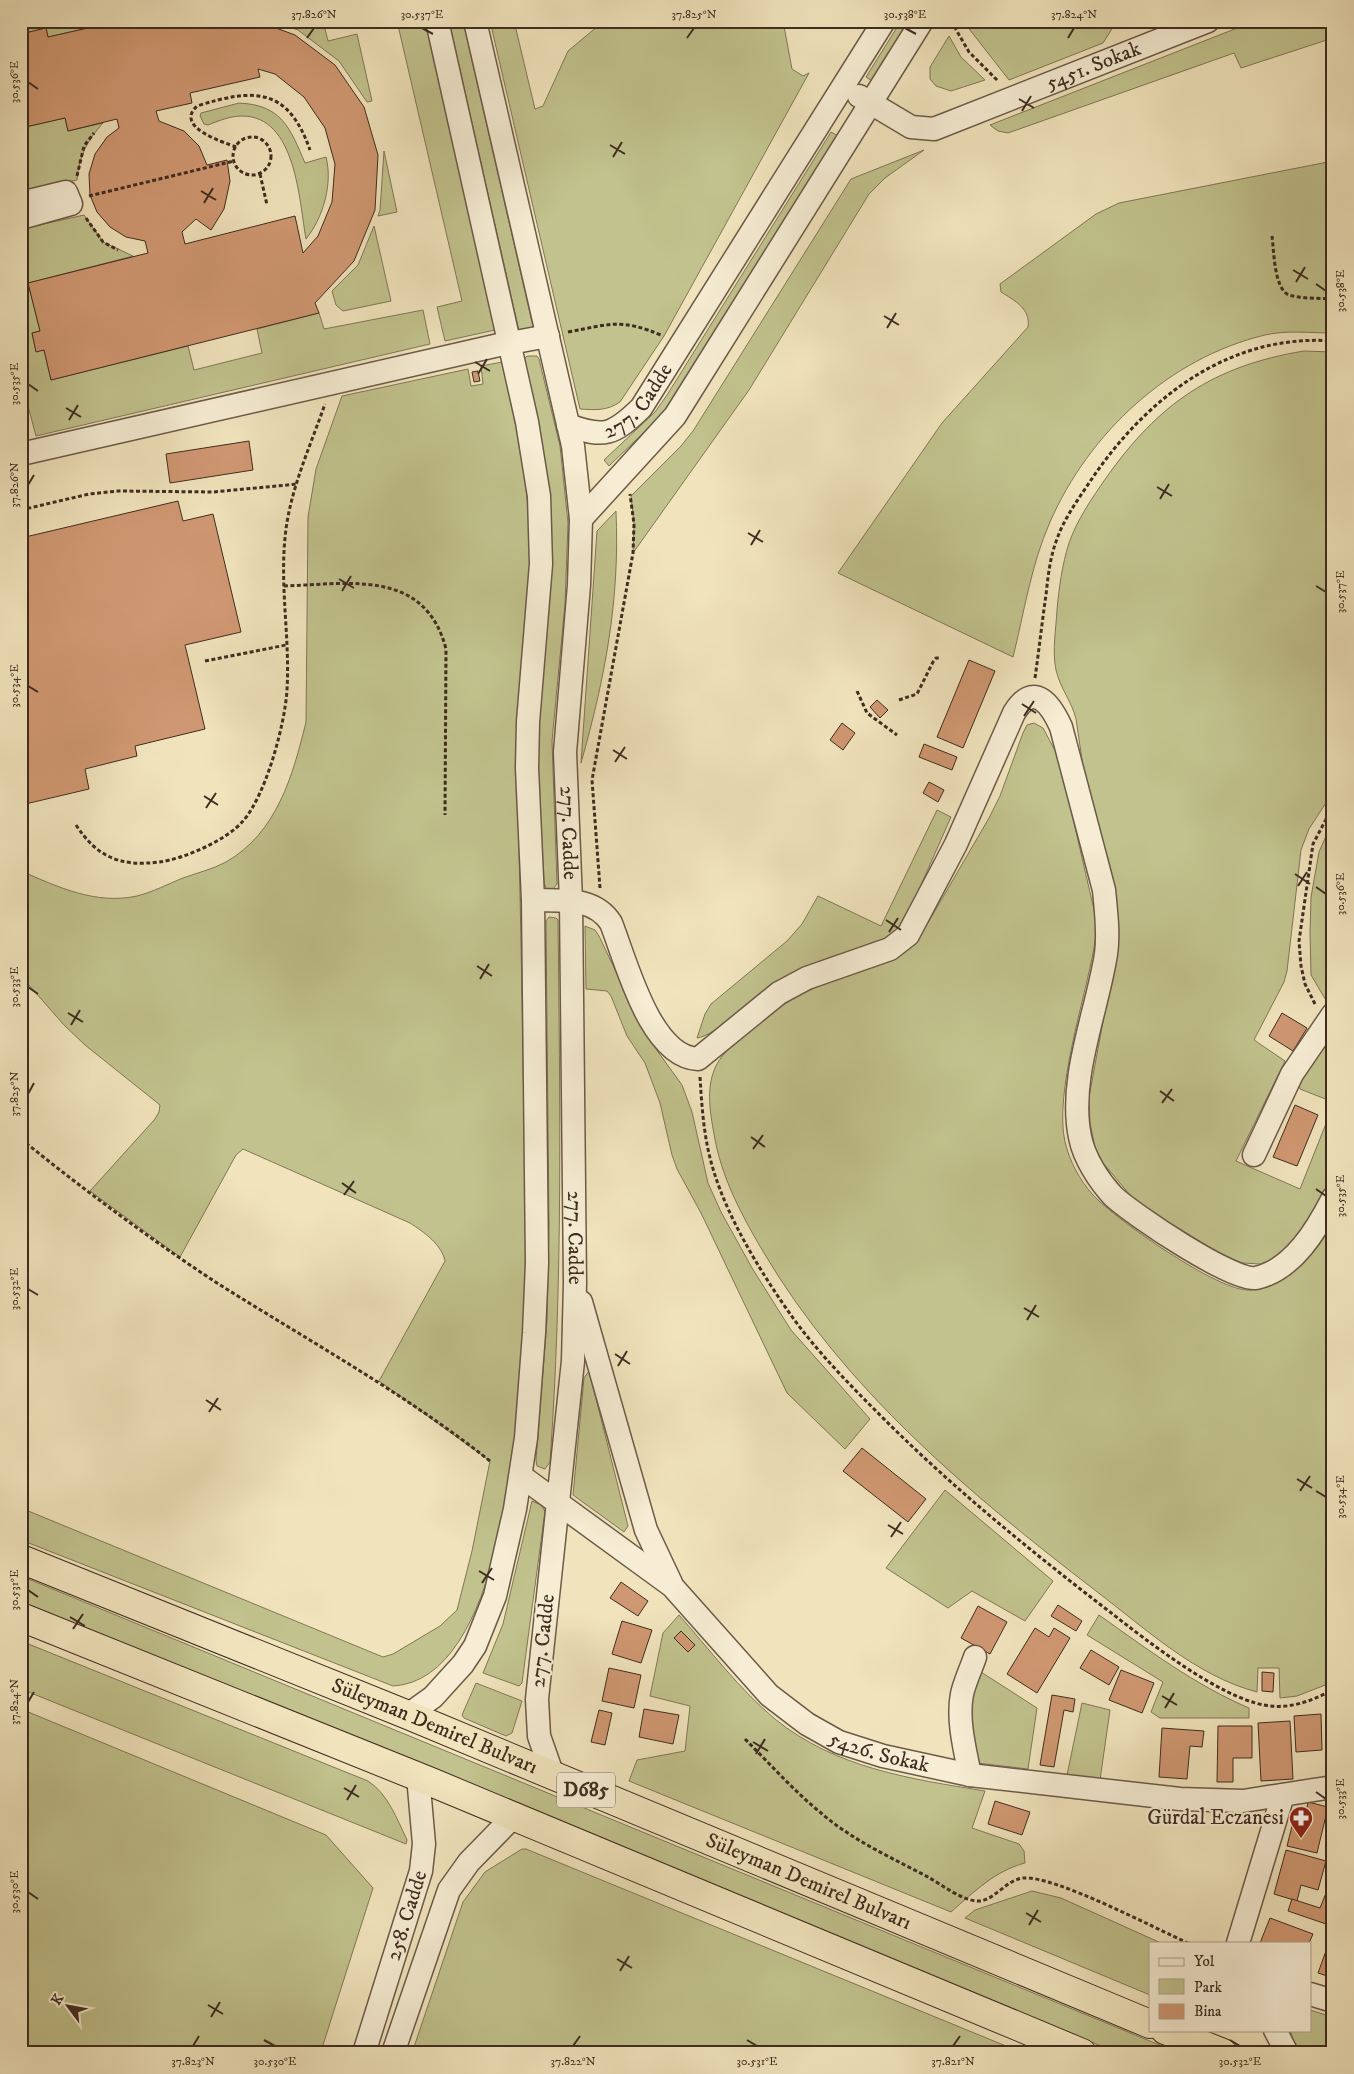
<svg xmlns="http://www.w3.org/2000/svg" width="1354" height="2074" viewBox="0 0 1354 2074" font-family="'IM FELL DW Pica',serif">
<style>
.green{fill:#c1c28d;stroke:#807757}
.building{fill:#d09872;stroke:#3f2c21;fill-rule:evenodd}
.lines{fill:none;stroke-linecap:round;stroke-linejoin:round}
.minor-casing{stroke:#6c5a48;stroke-width:25}
.highway-casing{stroke:#3f2c21;stroke-width:30}
.path{stroke:#3f2c21;stroke-width:3;stroke-dasharray:4 2.5;stroke-linecap:butt}
.minor{stroke:#f6edd4;stroke-width:22}
.highway{stroke:#f1e4bd;stroke-width:28}
.ticks{fill:none;stroke:#3f2c21;stroke-width:2}
.labels{text-anchor:middle;dominant-baseline:central;stroke-width:4.5;stroke-linejoin:round;paint-order:stroke}
.shield{fill:#f6edd4;stroke:#766657;stroke-width:1}
.shield-label{font-size:20px;font-weight:bold;fill:#3f2c21}
.street-label{font-size:21px;fill:#3f2c21;stroke:#f6edd4}
.poi-label{font-size:21px;fill:#3f2c21;stroke:#f6edd4;text-anchor:end}
.neatline{fill:none;stroke:#3f2c21;stroke-width:2}
.ticks-label{font-size:12px;text-anchor:middle;fill:#3f2c21}
</style>
<rect width="100%" height="100%" fill="#f1e4bd"/>
<filter id="stains"><feTurbulence type="fractalNoise" baseFrequency=".004" numOctaves="4"/><feColorMatrix values="0 0 0 0 .2 0 0 0 0 .09 0 0 0 0 .02 0 0 0 .5 -.17"/></filter>
<radialGradient id="worn" r=".72"><stop offset=".6" stop-color="#630" stop-opacity="0"/><stop offset="1" stop-color="#630" stop-opacity=".3"/></radialGradient>
<!-- green -->
<g class="green">
<path d="M21,21H119L48,37L46,28L21,34Z"/>
<path d="M272,21H323L328,41L357,34L372,101L367,102L339,61L298,30Z"/>
<path d="M397,21H425L495,330L445,341L437,307L462,301Z"/>
<path d="M449,21H463L534,331H519Z"/>
<path d="M490,21H514L535,109L543,106L568,51L604,21H783L792,69L803,76L809,73L664,336L620,402C607,411 595,410 580,409Z"/>
<path d="M901,21H909L872,81L866,77Z"/>
<path d="M963,21H1117L1103,43L1009,80Z"/>
<path d="M1255,21H1333V38L1241,68L1234,53L1008,133L998,131L990,125Z"/>
<path d="M949,36L961,57L985,80L951,91L936,86L930,79V67Z"/>
<path d="M239,103C282,105 290,128 305,163L326,157C333,184 323,218 306,239C299,200 296,116 242,116C230,116 218,121 208,125L204,124L200,116L201,113Z"/>
<path d="M65,118L68,131L103,123C87,141 79,156 77,180L21,194V128Z"/>
<path d="M831,132L838,136L673,400L661,416L609,466L604,460L655,412L667,395Z"/>
<path d="M924,150L885,178L869,194L749,390L633,553L634,524L631,496L681,446L693,431L851,179Z"/>
<path d="M384,151L397,212L378,216L380,210Z"/>
<path d="M1333,161V333C1311,333 1286,330 1265,335C1169,358 1089,433 1050,522C1031,565 1024,613 1013,657L838,573L942,423L1028,327C1031,309 1014,300 1001,292L1000,284L1096,214L1119,203Z"/>
<path d="M84,215L103,242L133,256L28,283L40,331L32,333L36,351L44,350L51,380L188,346L194,370L262,353L257,329L319,313L324,329L423,310L430,344L36,436L21,380V229Z"/>
<path d="M374,226L391,301L343,311L336,305L332,291L358,265Z"/>
<path d="M1304,351L1333,352V792L1309,829L1301,850L1287,971L1284,982L1254,1040L1285,1061L1236,1161L1300,1189L1333,1106V1173L1317,1207L1303,1230L1274,1259L1260,1264L1243,1263L1227,1258L1152,1212L1130,1195L1103,1163L1095,1147L1090,1123L1089,1097L1113,968L1076,719C1072,702 1060,688 1056,670C1052,651 1056,629 1057,610C1059,588 1062,565 1069,543C1077,520 1092,498 1106,478C1159,403 1213,366 1304,351Z"/>
<path d="M527,356H537L539,359L560,446L568,523L565,604L552,741L557,884L553,889L547,890L544,883C541,829 536,775 539,721C542,655 555,589 551,524C548,468 536,414 524,359Z"/>
<path d="M502,362C516,423 529,483 530,546C531,569 528,592 527,615C523,679 517,744 518,808C520,893 522,978 523,1064C525,1133 528,1202 527,1271C527,1296 524,1321 523,1347C518,1427 502,1680 393,1686L21,1540V1508L383,1657L393,1654L440,1626L457,1610L472,1551L490,1461L379,1381L445,1261C442,1245 424,1232 410,1223L243,1149L236,1155L180,1257L90,1191L155,1119L159,1112L160,1105L85,1045L64,1025L21,976V871C58,887 96,905 137,896C153,892 168,884 183,878C197,873 213,869 226,862C277,833 293,775 306,722L308,517L316,469L342,396L468,369L471,386L483,384L481,366Z"/>
<path d="M616,511C620,600 605,678 581,763L597,531Z"/>
<path d="M1034,723L1043,728L1059,758L1095,914L1097,928L1094,948C1085,999 1054,1093 1065,1142C1070,1162 1079,1179 1093,1195C1114,1218 1220,1293 1250,1290C1289,1286 1314,1255 1333,1224V1682L1297,1696L1280,1698L1279,1668H1258L1257,1692C1196,1676 1146,1629 1096,1591C971,1495 845,1390 764,1253C742,1216 721,1177 714,1134C710,1112 706,1089 715,1068C720,1056 731,1047 740,1038C766,1013 797,995 830,981C865,966 897,965 922,933L989,818L1000,796L1023,733L1027,725Z"/>
<path d="M937,810L951,817L905,921L889,937C851,952 809,961 775,983C756,995 716,1036 697,1038L705,1014L711,1004L787,941L802,924L818,896L881,926Z"/>
<path d="M1333,820V998L1327,1002L1311,975L1310,933L1311,897L1319,852Z"/>
<path d="M549,917L556,918L558,920C560,1101 563,1281 550,1462L545,1469L537,1466L536,1460L547,1320L549,1225L546,921Z"/>
<path d="M585,926L595,930L599,936L637,1016L656,1049L682,1085L692,1112L708,1183L721,1212L752,1268L791,1330L870,1419L845,1449L787,1393L701,1213L677,1169L672,1155L660,1103L645,1063L627,1036L611,996L607,991L586,989Z"/>
<path d="M1333,1030V1102L1300,1089L1299,1083Z"/>
<path d="M589,1371L628,1526L624,1532L573,1495L584,1378Z"/>
<path d="M945,1490L1053,1581L1025,1621L972,1591L948,1608L886,1568Z"/>
<path d="M532,1501L541,1505L545,1511L522,1683L519,1686L483,1673L503,1624Z"/>
<path d="M21,1576L1179,2053H1118L387,1749L21,1603Z"/>
<path d="M679,1615C710,1650 739,1689 775,1719C835,1768 911,1779 985,1791L972,1828L1019,1844L1024,1851L1025,1863C995,1871 975,1891 951,1912L629,1781L637,1760L685,1751L690,1706L650,1696L663,1633Z"/>
<path d="M1099,1615C1147,1649 1195,1685 1249,1708V1718H1160L1151,1712L1163,1682L1087,1635Z"/>
<path d="M21,1641L368,1781C388,1794 397,1819 407,1840L406,1844L21,1689Z"/>
<path d="M981,1672L1037,1708L1028,1769L977,1763C974,1741 962,1688 981,1672Z"/>
<path d="M476,1683L522,1701L512,1733L506,1736L464,1718L462,1715Z"/>
<path d="M1082,1703L1110,1710L1100,1780L1067,1775Z"/>
<path d="M21,1709L326,1835L373,1888L323,2045L310,2053H21Z"/>
<path d="M522,1849H526L1023,2053H412L463,1902L485,1872Z"/>
<path d="M1032,1891L1061,1898L1161,1943H1150V1995L965,1918L975,1910Z"/>
<path d="M1310,2010L1333,2017V2053H1297L1290,2030H1310Z"/>
</g>
<!-- building -->
<g class="building">
<path d="M119,21H257L295,35L335,65L364,107L378,155L375,210L354,261L315,303L319,313L51,380L44,350L36,352L32,333L40,331L28,283L148,253L145,241L126,237L110,227L97,212L90,195L89,174L95,154L107,137L119,128L117,119L68,131L65,118L21,128V34L46,28L48,37ZM258,69L275,74L304,97L325,128L335,164L332,202L318,236L303,253L295,216L185,244L182,232L196,219L211,230L224,209L230,181L227,160L207,165L199,146L184,131L159,121L156,111L192,103L190,93L260,77Z"/>
<path d="M478,371L480,381L474,382L472,372Z"/>
<path d="M249,441L253,470L170,483L166,454Z"/>
<path d="M178,501L183,521L213,514L241,632L185,645L205,729L135,746L137,756L85,769L89,789L21,805V538Z"/>
<path d="M969,660L995,671L963,748L937,737Z"/>
<path d="M877,700L888,710L880,718L870,707Z"/>
<path d="M842,723L855,733L843,750L830,740Z"/>
<path d="M924,744L957,757L952,770L919,757Z"/>
<path d="M929,782L944,790L938,802L923,793Z"/>
<path d="M1282,1013L1307,1028L1293,1051L1269,1036Z"/>
<path d="M1295,1105L1318,1115L1297,1166L1273,1157Z"/>
<path d="M862,1448L926,1499L908,1522L843,1471Z"/>
<path d="M621,1582L648,1601L638,1616L610,1598Z"/>
<path d="M1058,1605L1082,1621L1076,1631L1051,1616Z"/>
<path d="M978,1606L1007,1622L990,1654L961,1638Z"/>
<path d="M622,1621L652,1630L641,1663L612,1654Z"/>
<path d="M1035,1628L1049,1637L1054,1628L1070,1638L1037,1693L1007,1674Z"/>
<path d="M681,1631L695,1645L688,1652L674,1638Z"/>
<path d="M1091,1650L1119,1667L1109,1685L1080,1668Z"/>
<path d="M609,1668L641,1675L634,1708L602,1701Z"/>
<path d="M1121,1670L1154,1683L1142,1713L1109,1700Z"/>
<path d="M1262,1672L1274,1673L1273,1692L1262,1691Z"/>
<path d="M1052,1695L1075,1699L1073,1712L1064,1710L1054,1767L1040,1765Z"/>
<path d="M644,1709L679,1715L673,1744L639,1737Z"/>
<path d="M599,1710L612,1713L605,1745L591,1742Z"/>
<path d="M1321,1714L1322,1750L1296,1752L1294,1716Z"/>
<path d="M1290,1721L1293,1779L1261,1781L1258,1723Z"/>
<path d="M1218,1726H1252V1758H1233V1782H1217Z"/>
<path d="M1162,1728L1204,1731L1202,1747L1190,1746L1187,1779L1159,1777Z"/>
<path d="M1333,1745V1773L1326,1747Z"/>
<path d="M995,1801L1030,1812L1022,1835L988,1824Z"/>
<path d="M1308,1802L1328,1807L1317,1853L1287,1846L1296,1810L1306,1812Z"/>
<path d="M1333,1828V1859L1329,1858Z"/>
<path d="M1286,1850L1326,1861L1318,1890L1301,1885L1297,1901L1274,1894Z"/>
<path d="M1326,1893L1333,1895L1332,1926L1288,1911L1292,1899L1320,1908Z"/>
<path d="M1270,1918L1313,1934L1309,1943H1260Z"/>
<path d="M1331,1937H1333V1978L1318,1973Z"/>
</g>
<g class="lines">
<!-- minor casing -->
<g class="minor-casing">
<g id="minor">
<path id="s1" d="M475,21L573,446L581,519L579,585L565,752L571,901L575,1283L573,1361L537,1699L539,1736L553,1776"/>
<path id="s2" d="M859,96L911,127L934,129L1208,21"/>
<path d="M21,203L66,192L71,204L21,218"/>
<path id="s3" d="M568,425C605,439 614,434 641,408L884,21"/>
<path d="M21,454L499,345L548,336"/>
<path d="M581,519L675,416L922,21"/>
<path d="M533,900C561,901 594,896 611,923C626,961 650,1057 698,1059L779,993L807,978L890,949L908,935L956,844L1014,713C1034,680 1051,705 1061,727L1104,890C1106,911 1109,933 1106,954C1097,1012 1068,1079 1080,1137C1084,1158 1099,1181 1113,1196C1132,1214 1233,1282 1256,1278C1293,1270 1317,1229 1333,1198"/>
<path d="M1254,1155L1292,1074L1333,1014"/>
<path d="M581,1302L646,1530L671,1583"/>
<path id="s4" d="M521,1476L672,1586L769,1695L807,1724L839,1742L883,1756L970,1775L1180,1799L1243,1801L1333,1787"/>
<path d="M408,1715L433,1697L463,1664L475,1646L495,1596L515,1509L526,1438L534,1333L537,1263L533,900L527,768L528,722L541,564L539,496L527,422L437,21"/>
<path d="M970,1775C965,1750 957,1720 962,1694C965,1681 971,1669 975,1657"/>
<path d="M1238,1943L1283,1795"/>
<path d="M1310,1994L1333,2001"/>
<path d="M1275,2030L1287,2053"/>
<path id="s5" d="M364,2053L421,1871L424,1844L418,1776"/>
<path d="M393,2053L449,1890L469,1862L513,1817"/>
</g>
</g>
<!-- highway casing -->
<g class="highway-casing">
<g id="highway">
<path id="s6" d="M21,1559L408,1715L1150,2024"/>
<path d="M21,1617L431,1782L1082,2053"/>
<path d="M1165,2030L1223,2053"/>
</g>
</g>
<!-- path -->
<g class="path">
<path d="M951,21L969,52L998,81"/>
<circle cx="252" cy="156" r="19"/>
<path d="M236,147C223,142 174,127 197,106C254,88 288,87 310,150"/>
<path d="M260,174L267,205"/>
<path d="M77,176L84,146L94,133"/>
<path d="M89,196L234,161"/>
<path d="M86,218L103,242L118,250"/>
<path d="M1272,236C1274,251 1274,289 1289,295C1302,299 1319,298 1333,299"/>
<path d="M568,332C610,324 622,318 663,336"/>
<path d="M21,510L89,494L118,491L213,492L298,484"/>
<path d="M284,586C349,584 425,568 446,649L445,815"/>
<path d="M205,661L286,645"/>
<path d="M1035,678C1039,650 1042,622 1046,595C1048,576 1050,557 1057,539C1064,519 1077,501 1089,483C1144,400 1228,333 1333,341"/>
<path d="M857,691L867,713L897,735"/>
<path d="M899,700L917,694L933,662L936,658H941"/>
<path d="M76,825C97,857 120,867 159,862C184,859 227,840 243,821C266,795 285,724 287,690C290,639 280,589 285,538C289,492 310,447 325,404"/>
<path d="M600,888L592,780L633,553L634,524L630,494"/>
<path d="M1315,1004L1305,984L1301,966L1299,941L1313,844L1333,806"/>
<path d="M700,1077C702,1109 704,1141 714,1172C729,1221 763,1276 793,1318C817,1351 846,1381 875,1410C948,1484 1028,1549 1110,1612C1147,1641 1219,1697 1264,1705C1289,1710 1311,1701 1333,1690"/>
<path d="M21,1139C84,1190 150,1239 217,1283C309,1341 404,1393 490,1461"/>
<path d="M745,1739C770,1764 794,1791 821,1813C852,1840 892,1858 928,1877C942,1885 960,1899 976,1901C993,1903 1005,1880 1023,1878C1054,1875 1154,1928 1188,1943"/>
<path d="M528,2046L533,2053"/>
</g>
<!-- minor -->
<use href="#minor" class="minor"/>
<!-- highway -->
<use href="#highway" class="highway"/>
</g>
<!-- ticks -->
<path class="ticks" d="M422,28L433,34M905,28L916,34M307,38L314,28M687,38L694,28M1068,38L1074,28M28,82L38,89M1019,99L1034,108M1022,111L1031,96M610,145L625,154M613,157L622,142M201,191L216,200M204,203L213,188M1293,270L1308,279M1296,282L1305,267M1316,284L1326,291M884,316L899,325M887,328L896,313M475,362L490,371M478,374L487,359M28,384L38,391M66,408L81,417M69,420L78,405M28,485L34,475M1157,487L1172,496M1160,499L1169,484M748,533L763,542M751,545L760,530M339,579L354,588M1316,586L1326,592M342,591L351,576M28,686L38,692M1022,704L1036,713M1024,716L1034,701M613,750L627,759M615,762L625,747M204,796L218,805M206,808L216,793M1295,874L1310,884M1298,886L1307,872M1316,887L1326,894M886,920L901,930M889,932L898,918M477,966L492,976M480,979L489,964M28,987L38,994M68,1013L83,1022M71,1025L80,1010M1160,1091L1174,1101M28,1094L34,1083M1162,1103L1172,1089M751,1137L765,1147M753,1149L763,1135M342,1183L356,1193M1316,1189L1326,1196M344,1195L354,1181M28,1289L38,1295M1024,1308L1039,1317M1027,1320L1036,1305M615,1354L630,1364M618,1366L627,1351M206,1400L221,1410M209,1412L218,1398M1297,1479L1312,1488M1300,1491L1310,1476M1316,1491L1326,1497M888,1525L903,1534M891,1537L901,1522M479,1571L494,1580M482,1583L492,1568M28,1590L38,1597M70,1617L85,1626M73,1629L83,1614M1162,1696L1177,1705M28,1702L34,1692M1165,1708L1174,1693M753,1742L768,1751M756,1754L765,1739M344,1788L359,1797M1316,1792L1326,1799M347,1800L356,1785M28,1892L38,1899M1026,1913L1041,1922M1029,1925L1038,1910M617,1959L632,1968M620,1971L629,1956M208,2005L223,2014M211,2017L220,2002M264,2040L275,2046M747,2040L757,2046M1230,2040L1240,2046M193,2046L199,2036M573,2046L580,2036M953,2046L960,2036"/>
<!-- icons -->
<defs>
<g id="pharmacy-pin" transform="scale(1.25)"><path d="M0 17L-7.5 6A9.5 9.5 0 1 1 7.5 6Z" fill="#8f2418" stroke="#f6edd4"/><path d="M-2-6h4v4h4v4h-4v4h-4v-4h-4v-4h4Z" fill="#fff"/></g>
</defs>
<g fill-rule="evenodd">
<use href="#pharmacy-pin" x="1301" y="1818"/>
</g>
<g class="labels">
<!-- shield labels -->
<rect class="shield" x="557" y="1772.5" width="58" height="35" rx="4"/>
<g class="shield-label">
<text x="586" y="1790">D685</text>
</g>
<!-- street labels -->
<g class="street-label">
<text stroke="none"><textPath href="#s2" startOffset="255">5451. Sokak</textPath></text>
<text stroke="none"><textPath href="#s3" startOffset="85">277. Cadde</textPath></text>
<text stroke="none"><textPath href="#s1" startOffset="824">277. Cadde</textPath></text>
<text stroke="none"><textPath href="#s1" startOffset="1229">277. Cadde</textPath></text>
<text transform="translate(543 1641) rotate(-84)">277. Cadde</text>
<text stroke="none"><textPath href="#s6" startOffset="446">Süleyman Demirel Bulvarı</textPath></text>
<text stroke="none"><textPath href="#s4" startOffset="459">5426. Sokak</textPath></text>
<text stroke="none"><textPath href="#s6" startOffset="851">Süleyman Demirel Bulvarı</textPath></text>
<text stroke="none"><textPath href="#s5" startOffset="144">258. Cadde</textPath></text>
</g>
<!-- poi labels -->
<g class="poi-label">
<text x="1284" y="1818">Gürdal Eczanesi</text>
</g>
</g>
<!-- margin -->
<rect width="1354" height="2074" fill="none" stroke="#f1e4bd" stroke-width="55"/>
<!-- legend -->
<rect x="1149" y="1942" width="162" height="90" fill="#f6edd4" stroke="#ada08c"/>
<rect x="1159" y="1958" width="25" height="8" fill="#f6edd4" stroke="#ada08c"/>
<text x="1194" y="1966" font-size="15" fill="#3f2c21">Yol</text>
<rect x="1159" y="1979" width="25" height="15" fill="#c1c28d" stroke="#ada08c"/>
<text x="1194" y="1992" font-size="15" fill="#3f2c21">Park</text>
<rect x="1159" y="2004" width="25" height="15" fill="#d09872" stroke="#ada08c"/>
<text x="1194" y="2016" font-size="15" fill="#3f2c21">Bina</text>
<!-- north arrow -->
<g transform="translate(68 2006) rotate(302)" stroke="#f6edd4" stroke-width="4" paint-order="stroke">
<path d="M0-4L9 19L0 12L-9 19Z" fill="#3f2c21"/>
<text y="-8" font-size="14" font-weight="bold" text-anchor="middle" fill="#3f2c21">K</text>
</g>
<rect x="28" y="28" width="1298" height="2018" class="neatline"/>
<g class="ticks-label">
<text x="314" y="18">37.826°N</text>
<text x="422" y="18">30.537°E</text>
<text x="694" y="18">37.825°N</text>
<text x="905" y="18">30.538°E</text>
<text x="1074" y="18">37.824°N</text>
<text transform="translate(14 82) rotate(-90)" y="4">30.536°E</text>
<text transform="translate(1340 291) rotate(-90)" y="4">30.538°E</text>
<text transform="translate(14 384) rotate(-90)" y="4">30.535°E</text>
<text transform="translate(14 485) rotate(-90)" y="4">37.826°N</text>
<text transform="translate(1340 592) rotate(-90)" y="4">30.537°E</text>
<text transform="translate(14 686) rotate(-90)" y="4">30.534°E</text>
<text transform="translate(1340 894) rotate(-90)" y="4">30.536°E</text>
<text transform="translate(14 987) rotate(-90)" y="4">30.533°E</text>
<text transform="translate(14 1094) rotate(-90)" y="4">37.825°N</text>
<text transform="translate(1340 1196) rotate(-90)" y="4">30.535°E</text>
<text transform="translate(14 1289) rotate(-90)" y="4">30.532°E</text>
<text transform="translate(1340 1497) rotate(-90)" y="4">30.534°E</text>
<text transform="translate(14 1590) rotate(-90)" y="4">30.531°E</text>
<text transform="translate(14 1702) rotate(-90)" y="4">37.824°N</text>
<text transform="translate(1340 1799) rotate(-90)" y="4">30.533°E</text>
<text transform="translate(14 1892) rotate(-90)" y="4">30.530°E</text>
<text x="193" y="2065">37.823°N</text>
<text x="275" y="2065">30.530°E</text>
<text x="573" y="2065">37.822°N</text>
<text x="757" y="2065">30.531°E</text>
<text x="953" y="2065">37.821°N</text>
<text x="1240" y="2065">30.532°E</text>
</g>
<rect width="100%" height="100%" filter="url(#stains)"/>
<rect width="100%" height="100%" fill="url(#worn)"/>
</svg>
